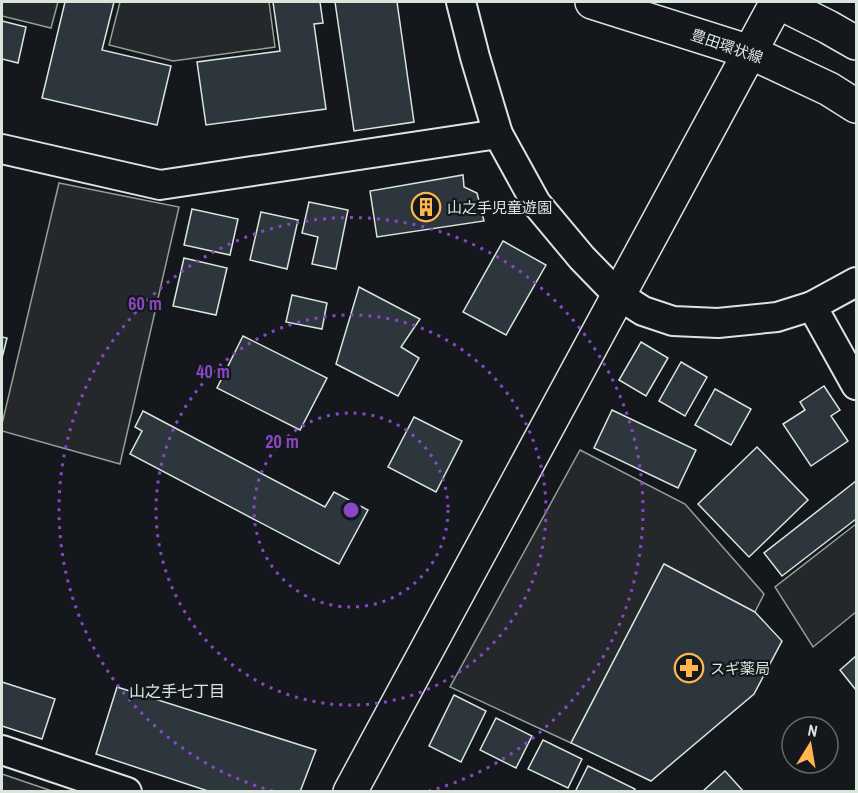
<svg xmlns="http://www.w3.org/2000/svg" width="858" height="793" viewBox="0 0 858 793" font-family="'Archivo Narrow','Noto Sans JP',sans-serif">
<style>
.green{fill:#202428;stroke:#939e99;stroke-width:1.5}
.parking{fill:#24282b;stroke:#939e99;stroke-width:1.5}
.building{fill:#2c363c;stroke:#d8e6dc;stroke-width:1.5}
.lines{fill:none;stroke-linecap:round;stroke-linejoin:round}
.street-casing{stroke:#d8e6dc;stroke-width:32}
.secondary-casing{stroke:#d8e6dc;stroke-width:36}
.street{stroke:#14181c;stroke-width:28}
.secondary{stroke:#14181c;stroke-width:33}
.ring{fill:none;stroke:#8948c3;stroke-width:3;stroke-dasharray:3 6}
.labels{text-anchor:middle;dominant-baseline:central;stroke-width:4.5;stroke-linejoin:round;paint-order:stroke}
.street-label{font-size:15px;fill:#d8e6dc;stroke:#14181c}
.poi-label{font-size:15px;fill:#d8e6dc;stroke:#14181c;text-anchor:start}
.neighbourhood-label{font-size:16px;fill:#d8e6dc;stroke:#14181c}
.centre{fill:#8948c3;stroke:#14181c;stroke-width:3}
.ring-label{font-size:18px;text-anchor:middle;font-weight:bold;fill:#8948c3;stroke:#14181c;stroke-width:4.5;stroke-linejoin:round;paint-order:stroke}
</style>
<rect width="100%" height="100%" fill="#14181c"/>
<!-- green -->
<path class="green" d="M2,774L52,791H2Z"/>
<!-- parking -->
<g class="parking">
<path d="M2,2H58L51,28L2,16Z"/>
<path d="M120,2H269L275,47L173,61L109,45Z"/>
<path d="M59,183L179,207L120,464L2,431V424Z"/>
<path d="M580,450L685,504L764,594L755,612L664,564L571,743L450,687Z"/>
<path d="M856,524V612L813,647L775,587Z"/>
</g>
<!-- building -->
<g class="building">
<path d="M65,2H114L102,50L171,66L157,125L42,98Z"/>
<path d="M273,2H320L323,23L314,24L326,109L206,125L197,62L280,51Z"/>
<path d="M335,2H397L414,122L354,131Z"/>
<path d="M2,21L26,27L18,63L2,59Z"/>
<path d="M463,175L464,187L477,193L484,221L377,237L370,191Z"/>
<path d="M309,202L348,210L336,269L312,264L318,237L302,233Z"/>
<path d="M192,209L238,219L230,255L184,245Z"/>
<path d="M261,212L298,220L287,269L250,260Z"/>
<path d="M503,241L546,265L506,335L463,312Z"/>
<path d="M184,258L227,268L216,315L173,306Z"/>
<path d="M359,287L420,319L401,347L419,358L398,396L336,364Z"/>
<path d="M292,295L327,303L322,329L286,322Z"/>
<path d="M243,336L327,378L300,430L217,388Z"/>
<path d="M2,337L7,338L2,358Z"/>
<path d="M641,342L668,358L646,396L619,380Z"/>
<path d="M681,362L707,377L685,416L659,401Z"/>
<path d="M824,386L840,410L831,416L848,441L811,466L783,424L805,410L800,402Z"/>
<path d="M715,389L751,409L731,445L695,425Z"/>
<path d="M612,410L696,450L678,488L594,448Z"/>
<path d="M143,411L325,507L334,492L368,510L339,564L130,454L142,431L135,427Z"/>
<path d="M414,417L462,441L436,492L388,467Z"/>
<path d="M757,447L808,500L749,557L698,504Z"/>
<path d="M856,481V519L782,576L764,553Z"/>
<path d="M664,564L755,612L782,641L754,694L651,781L571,743Z"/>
<path d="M856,656V690L840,670Z"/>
<path d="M2,682L55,699L42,739L2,726Z"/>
<path d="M117,687L316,750L300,792H211L96,754Z"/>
<path d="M454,695L486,711L461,762L429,746Z"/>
<path d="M496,718L532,736L516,768L480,750Z"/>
<path d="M543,740L582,759L568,788L528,769Z"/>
<path d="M588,766L635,789L633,792H575Z"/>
<path d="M725,771L744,792H702Z"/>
</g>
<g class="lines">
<!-- street casing -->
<g class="street-casing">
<g id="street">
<path d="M461,2L475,57L498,134L536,203L582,258L618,295L643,311L673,321L718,323L777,317L812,306L856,282"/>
<path d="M2,149L160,185L498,134"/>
<path d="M812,306L856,385"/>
<path d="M2,750L127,792"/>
</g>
</g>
<!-- secondary casing -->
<g class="secondary-casing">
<g id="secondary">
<path d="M592,2L750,52L829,89L856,106"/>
<path d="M778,2L828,27L856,43"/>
<path d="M350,792L777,2"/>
</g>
</g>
<!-- street -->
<use href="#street" class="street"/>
<!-- secondary -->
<use href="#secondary" class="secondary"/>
</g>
<!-- distance rings -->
<g class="ring">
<circle cx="351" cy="510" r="97"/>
<circle cx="351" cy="510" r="195"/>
<path d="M273 791A292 292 0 1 1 429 791"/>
</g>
<!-- icons -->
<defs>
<g id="building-ring" transform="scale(1.5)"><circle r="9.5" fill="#14181c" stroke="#ffb74d" stroke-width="1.5"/><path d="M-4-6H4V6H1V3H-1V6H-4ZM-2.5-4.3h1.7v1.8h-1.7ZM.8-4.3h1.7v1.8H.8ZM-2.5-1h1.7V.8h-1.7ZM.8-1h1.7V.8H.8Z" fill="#ffb74d"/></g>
<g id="pharmacy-ring" transform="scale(1.5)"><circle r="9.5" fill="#14181c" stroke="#ffb74d" stroke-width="1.5"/><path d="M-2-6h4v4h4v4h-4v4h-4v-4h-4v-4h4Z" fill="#ffb74d"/></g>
</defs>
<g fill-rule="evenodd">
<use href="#building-ring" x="426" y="207"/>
<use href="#pharmacy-ring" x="689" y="668"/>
</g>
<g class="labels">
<!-- street labels -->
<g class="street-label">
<text transform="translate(727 46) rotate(19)">豊田環状線</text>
</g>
<!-- poi labels -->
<g class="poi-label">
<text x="447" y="207">山之手児童遊園</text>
<text x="710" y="668">スギ薬局</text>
</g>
<!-- neighbourhood labels -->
<g class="neighbourhood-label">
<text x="177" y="691">山之手七丁目</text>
</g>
</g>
<circle cx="351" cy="510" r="9" class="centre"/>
<g class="ring-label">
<text x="145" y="310">60 m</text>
<text x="213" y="378">40 m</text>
<text x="282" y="448">20 m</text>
</g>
<!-- border -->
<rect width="858" height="793" fill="none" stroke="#d8e6dc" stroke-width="6"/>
<!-- north arrow -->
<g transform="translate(810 745) rotate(11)"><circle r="28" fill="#14181c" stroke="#626a69" stroke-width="1.5"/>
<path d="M0-4.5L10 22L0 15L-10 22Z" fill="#ffb74d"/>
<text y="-9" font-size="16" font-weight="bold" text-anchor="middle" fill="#d8e6dc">N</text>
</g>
</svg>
